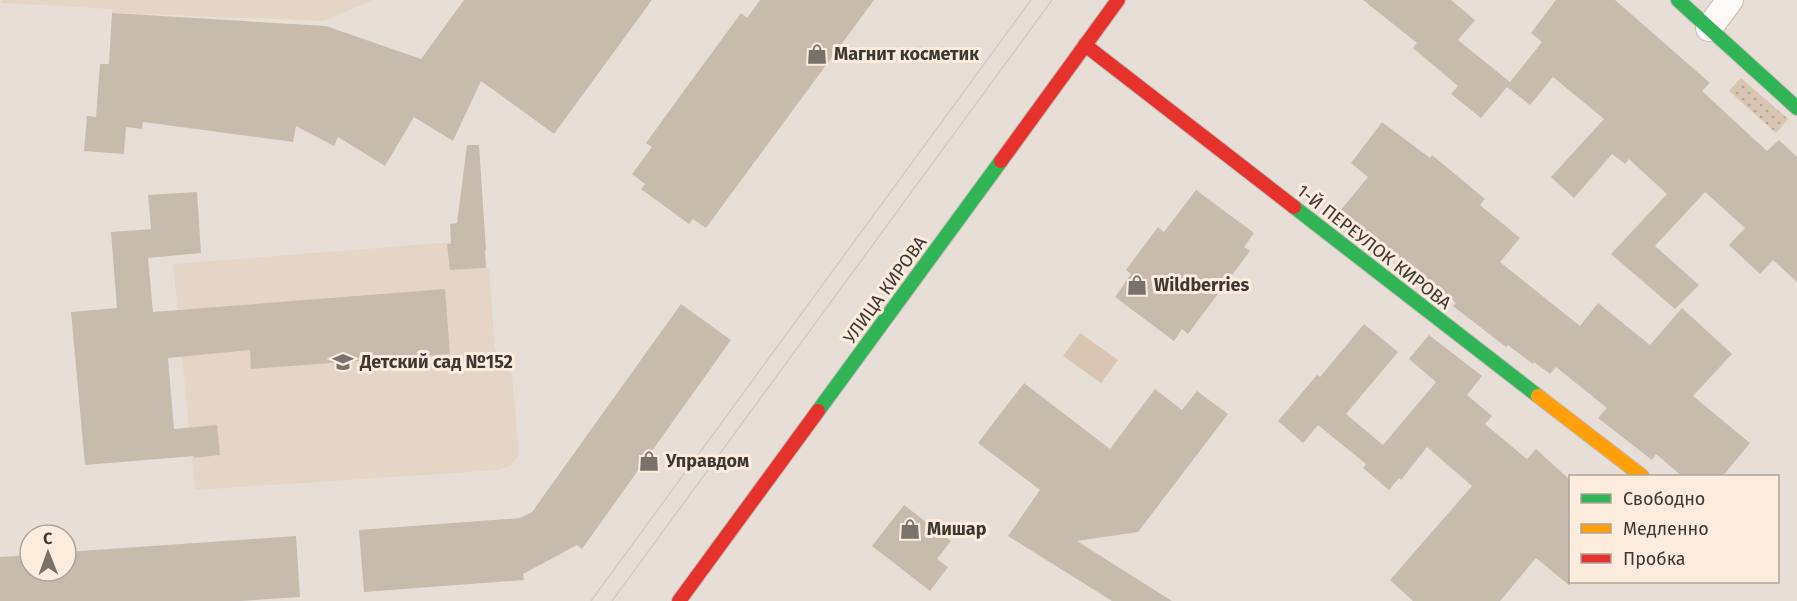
<svg xmlns="http://www.w3.org/2000/svg" width="1797" height="601" viewBox="0 0 1797 601" font-family="'Fira Sans',sans-serif">
<style>
.built{fill:#e5d5c7}
.grass{fill:url(#grass-dots)}
.green{fill:#d8c6b3}
.building{fill:#c7bbae}
.lines{fill:none;stroke-linecap:round;stroke-linejoin:round}
.street-casing{stroke:#c3bdb7;stroke-width:28}
.fast-casing{stroke:#c3bdb7;stroke-width:16}
.slow-casing{stroke:#c3bdb7;stroke-width:16}
.jam-casing{stroke:#c3bdb7;stroke-width:16}
.street{stroke:#fbfaf9;stroke-width:26}
.fast{stroke:#30b455;stroke-width:14}
.slow{stroke:#ff9f0a;stroke-width:14}
.jam{stroke:#e5322d;stroke-width:14}
.tram{stroke:#cdcbc9;stroke-width:1.5}
.labels{text-anchor:middle;dominant-baseline:central;stroke-width:6;stroke-linejoin:round;paint-order:stroke}
.poi-label{font-size:18px;font-weight:bold;fill:#3e3832;stroke:#fbecdd;text-anchor:start}
.street-label{font-size:18px;fill:#3e3832;stroke:#fbecdd}
</style>
<defs>
<pattern id="grass-dots" width="8" height="8" patternUnits="userSpaceOnUse" patternTransform="scale(1.5)"><rect width="8" height="8" fill="#d8c6b3"/><path d="M2 2h.1M6 6h.1" fill="none" stroke="#b1a292" stroke-width="1.8" stroke-linecap="round"/></pattern>
</defs>
<rect width="100%" height="100%" fill="#e7dfd7"/>
<!-- built -->
<g class="built">
<path d="M1,0H373L324,21L112,13V9L1,3Z"/>
<path d="M465,241L468,269L489,268L495,349L512,374L518,445V456L511,465L500,470L195,490L173,264Z"/>
</g>
<!-- grass -->
<path class="grass" d="M1741,78L1788,119L1776,133L1729,91Z"/>
<!-- green -->
<path class="green" d="M1080,333L1118,360L1101,383L1063,356Z"/>
<!-- building -->
<g class="building">
<path d="M464,0H652L554,134L481,81L453,141L414,117L385,166L338,137L334,146L296,126L293,142L143,122L142,129L126,127L124,154L84,151L87,116L96,117L100,64H109L112,13L326,26L421,59Z"/>
<path d="M760,0H874L706,228L693,219L689,224L641,189L645,184L632,174L652,147L646,143L686,88L741,13L747,18Z"/>
<path d="M1363,0H1451L1475,20L1458,40L1510,82L1542,42L1531,33L1556,0H1615L1710,83L1702,91L1767,151L1779,140L1797,157V282L1773,260L1760,274L1729,245L1745,228L1705,192L1655,246L1699,285L1675,309L1611,254L1667,194L1629,159L1625,164L1612,154L1574,198L1551,177L1604,119L1553,77L1530,105L1507,87L1481,118L1451,94L1458,86L1413,48L1417,43Z"/>
<path d="M1382,122L1430,158L1432,155L1485,199L1480,205L1520,238L1500,262L1580,326L1598,303L1650,345L1682,308L1732,354L1693,396L1750,443L1722,477H1683L1656,454L1652,460L1598,418L1607,408L1556,367L1550,374L1534,362L1533,364L1508,345L1506,347L1453,306L1456,303L1340,211L1368,177L1351,163Z"/>
<path d="M467,145H479L486,250H485L486,268L450,270L447,244H451L450,224L457,223Z"/>
<path d="M1196,190L1254,233L1244,247L1250,251L1188,334L1182,329L1174,341L1115,297L1131,274L1126,270L1158,227L1164,232Z"/>
<path d="M197,192L201,253L148,258L153,312L445,289L450,354L251,369L250,350L168,358L174,429L217,425L220,455L194,458V456L85,465L71,312L117,308L111,232L151,229L148,195Z"/>
<path d="M681,304L731,340L582,549L577,545L523,574L524,580L364,592L359,530L520,518L532,512Z"/>
<path d="M1364,324L1398,352L1346,414L1383,445L1436,382L1409,359L1429,335L1482,376L1467,395L1492,416L1485,424L1527,459L1536,449L1570,480V586L1536,558L1500,601H1413L1390,580L1472,486L1427,447L1401,480L1399,478L1389,490L1363,468L1366,464L1318,425L1303,443L1278,421L1317,375L1320,377Z"/>
<path d="M1024,383L1110,449L1155,389L1182,410L1197,391L1228,414L1138,532L1077,541L1172,601H1112L1008,536L1040,490L978,443Z"/>
<path d="M904,505L951,541L937,559L948,567L930,591L872,546Z"/>
<path d="M296,536L300,597L240,601H0V557L30,555V571H66V552Z"/>
</g>
<g class="lines">
<!-- street casing -->
<g class="street-casing">
<path id="street" d="M1709,28L1730,0"/>
</g>
<!-- fast casing -->
<g class="fast-casing">
<g id="fast">
<path d="M1678,0L1797,108"/>
<path d="M1294,207L1538,396"/>
<path d="M818,411L1001,161"/>
</g>
</g>
<!-- slow casing -->
<g class="slow-casing">
<path id="slow" d="M1538,396L1642,476"/>
</g>
<!-- jam casing -->
<g class="jam-casing">
<g id="jam">
<path d="M1085,45L1294,207"/>
<path d="M1001,161L1118,0"/>
<path d="M679,601L818,411"/>
</g>
</g>
<!-- street -->
<use href="#street" class="street"/>
<!-- fast -->
<use href="#fast" class="fast"/>
<!-- slow -->
<use href="#slow" class="slow"/>
<!-- jam -->
<use href="#jam" class="jam"/>
<!-- tram -->
<g class="tram">
<path d="M591,601L1031,0"/>
<path d="M612,601L1052,0"/>
</g>
</g>
<!-- icons -->
<defs>
<g id="shop-bare" transform="scale(1.62)"><path d="M-5-2.5h2.3a2.7 3.5 0 0 1 5.4 0H5L5.5 6h-11ZM-1.5-2.5h3a1.5 2.3 0 0 0-3 0Z" fill="#79726c" stroke="#fbecdd" stroke-width="2.5" paint-order="stroke"/></g>
<g id="school-bare" transform="scale(1.62)"><path d="M0-5L7-2L0 1L-7-2ZM-4 1L0 2.5L4 1V4Q0 6-4 4Z" fill="#79726c" stroke="#fbecdd" stroke-width="2.5" paint-order="stroke"/></g>
</defs>
<g fill-rule="evenodd">
<use href="#shop-bare" x="817" y="54"/>
<use href="#shop-bare" x="1137" y="285"/>
<use href="#school-bare" x="343" y="362"/>
<use href="#shop-bare" x="649" y="461"/>
<use href="#shop-bare" x="910" y="529"/>
</g>
<g class="labels">
<!-- poi labels -->
<g class="poi-label">
<text x="834" y="54">Магнит косметик</text>
<text x="1154" y="285">Wildberries</text>
<text x="360" y="362">Детский сад №152</text>
<text x="666" y="461">Управдом</text>
<text x="927" y="529">Мишар</text>
</g>
<!-- street labels -->
<g class="street-label">
<text transform="translate(1374 247) rotate(38)">1-Й ПЕРЕУЛОК КИРОВА</text>
<text transform="translate(885 290) rotate(-54)">УЛИЦА КИРОВА</text>
</g>
</g>
<!-- legend -->
<rect x="1569" y="475" width="210" height="108" fill="#fbecdd" stroke="#afa499" stroke-width="1.5"/>
<rect x="1581" y="494" width="30" height="9" fill="#30b455" stroke="#afa499" stroke-width="1.5"/>
<text x="1623" y="505" font-size="18" fill="#3e3832">Свободно</text>
<rect x="1581" y="524" width="30" height="9" fill="#ff9f0a" stroke="#afa499" stroke-width="1.5"/>
<text x="1623" y="535" font-size="18" fill="#3e3832">Медленно</text>
<rect x="1581" y="554" width="30" height="9" fill="#e5322d" stroke="#afa499" stroke-width="1.5"/>
<text x="1623" y="565" font-size="18" fill="#3e3832">Пробка</text>
<!-- north arrow -->
<g transform="translate(48 553) rotate(359)"><circle r="28" fill="#fbecdd" stroke="#afa499" stroke-width="1.5"/>
<path d="M0-4.5L10 22L0 15L-10 22Z" fill="#79726c"/>
<text y="-9" font-size="16" font-weight="bold" text-anchor="middle" fill="#3e3832">С</text>
</g>
</svg>
